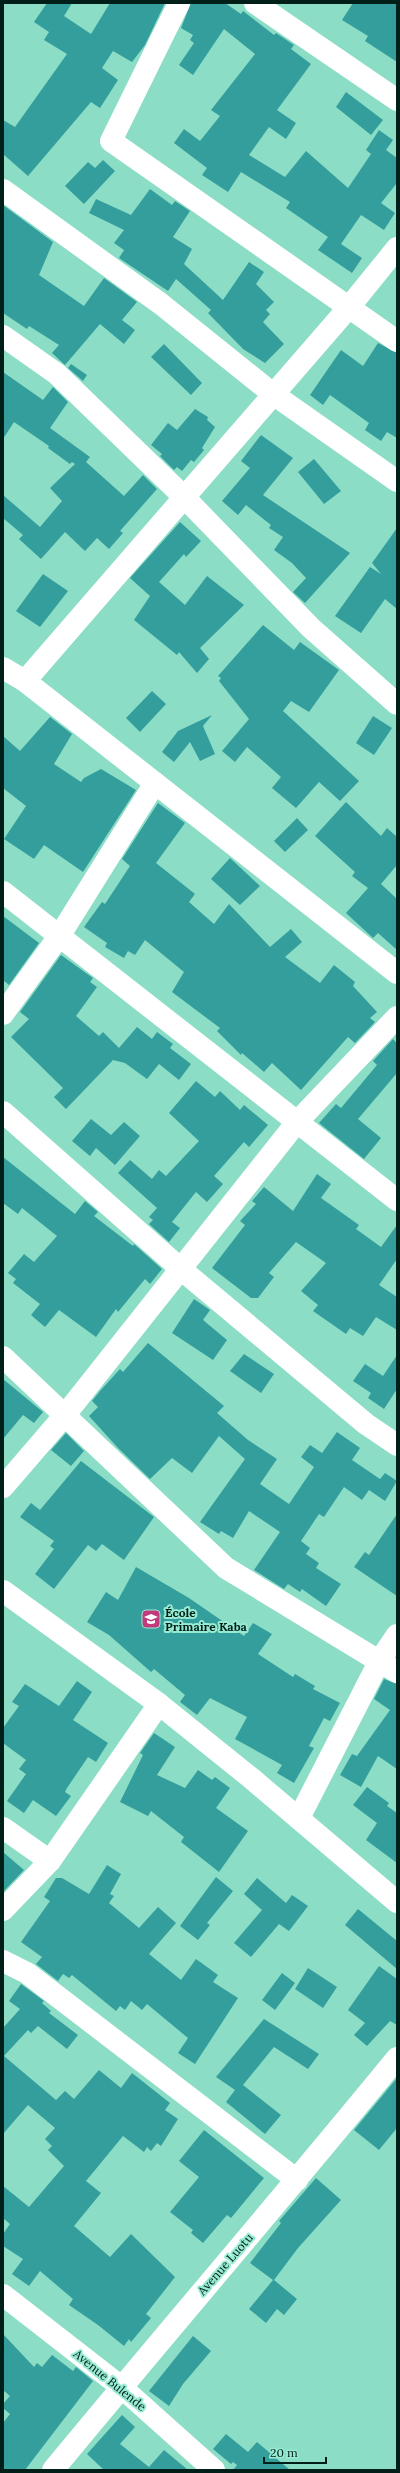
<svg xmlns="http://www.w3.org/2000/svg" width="400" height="2473" viewBox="0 0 400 2473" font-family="Lora,serif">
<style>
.building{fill:#349e9d}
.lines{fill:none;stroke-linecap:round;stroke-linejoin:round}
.minor{stroke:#fff;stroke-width:22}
.labels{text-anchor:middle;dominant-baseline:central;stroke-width:4;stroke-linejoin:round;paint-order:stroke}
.poi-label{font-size:12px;font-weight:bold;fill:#001f18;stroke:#98ebd3;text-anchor:start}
.street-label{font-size:12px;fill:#001f18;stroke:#98ebd3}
</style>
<rect width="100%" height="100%" fill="#8bddc6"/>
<!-- building -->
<g class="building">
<path d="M47,3H72L64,16L91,34L110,3H165L145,45L132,62L113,51L102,68L118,80L100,108L91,102L28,176L3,154V120L15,127L67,54L44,40L49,32L34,22Z"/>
<path d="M191,3H225L241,14L243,11L274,35L276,33L294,45L291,49L311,64L277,110L296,123L286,139L269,127L249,155L285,177L306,151L348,188L371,154L366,150L379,130L393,140L386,150L397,158V183L381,203L395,213L384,230L361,215L341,244L362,258L352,273L318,250L328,237L286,208L290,202L241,172L228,192L202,175L207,168L174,143L184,129L200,141L220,116L211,110L255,54L224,29L193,75L179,65L194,43L190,40L193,35L181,28Z"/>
<path d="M353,3H397V62L365,41L368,36L342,20Z"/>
<path d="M346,92L383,120L371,135L336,107Z"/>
<path d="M103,160L115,171L84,204L65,186L88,162L95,168Z"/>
<path d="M150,189L172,205L175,201L190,211L173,237L192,249L184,264L223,300L249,262L264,272L256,284L274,302L266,310L270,314L263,322L284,344L265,363L243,349L208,313L211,310L176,279L168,291L119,258L124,250L114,243L124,230L89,213L96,199L131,215Z"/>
<path d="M3,205L53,242L39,275L84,306L104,278L137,302L122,320L135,330L124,344L100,324L65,365L52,353L59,345L29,326L27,329L3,313Z"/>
<path d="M378,343L397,353V438L387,432L381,441L365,430L369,423L330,395L323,405L310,395L341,350L363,366Z"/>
<path d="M164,344L202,383L191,395L151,357Z"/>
<path d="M71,364L87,375L83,381L68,368Z"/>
<path d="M3,372L43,400L53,387L68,402L50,428L90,457L86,462L124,496L143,475L157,489L120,531L123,533L109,549L97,538L85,551L65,532L41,559L19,539L23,535L3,518V495L40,527L62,501L50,488L75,464L72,462L70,464L48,448L49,446L14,422L3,439Z"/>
<path d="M195,409L208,417L207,420L215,427L202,448L204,450L194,462L191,460L182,471L177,467L174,470L160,456L162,454L151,445L168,423L177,430Z"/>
<path d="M261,435L293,458L263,495L350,553L305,603L293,592L306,578L292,563L274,550L283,537L269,528L271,525L246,505L238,515L222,501L250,468L241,461Z"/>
<path d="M314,459L341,491L324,504L298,472Z"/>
<path d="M180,522L201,541L186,557L184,554L159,582L185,605L207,576L244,605L200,648L209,659L197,673L179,652L177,655L134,620L150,596L130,578Z"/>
<path d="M397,528V609L385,599L361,633L335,616L370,567L381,574L372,563Z"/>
<path d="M43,574L68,591L40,627L16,611Z"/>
<path d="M263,625L294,650L300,642L339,670L309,712L291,701L283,711L359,781L340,801L319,782L296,808L272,788L281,777L247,747L235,762L222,751L249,719L219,681L221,678L218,676Z"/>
<path d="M152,691L166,704L140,732L126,718Z"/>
<path d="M212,715L203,726L215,754L200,761L190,742L174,762L162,752L178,731Z"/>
<path d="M373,716L392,728L374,755L356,743Z"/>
<path d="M50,717L72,734L54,764L81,782L84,778L101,769L136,790L83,872L44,845L34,859L4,839L26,806L3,788V736L20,751Z"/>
<path d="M346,802L381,836L387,828L397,837V865L381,884L397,899V950L378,933L373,938L346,913L368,888L352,876L355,872L315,836Z"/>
<path d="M158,803L185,823L156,863L195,894L189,902L214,924L229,904L270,947L291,929L302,942L285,957L320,983L334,965L355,982L353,986L377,1012L370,1018L375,1022L355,1043L348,1037L301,1090L272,1063L264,1072L242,1053L241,1055L217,1031L220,1028L172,992L184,972L145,940L135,955L128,951L124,958L105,947L107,943L84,927L102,902L105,904L130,866L122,859Z"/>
<path d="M297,818L308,830L285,852L274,841Z"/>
<path d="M230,858L260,886L240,905L211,879Z"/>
<path d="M3,916L39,943L9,985L3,980Z"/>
<path d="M61,955L93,978L90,982L97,987L76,1016L99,1036L103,1032L119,1048L137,1027L152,1039L157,1032L173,1044L170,1048L191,1064L179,1080L159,1064L147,1079L125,1063L113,1060L66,1109L54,1097L63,1088L11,1037L29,1019L20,1012Z"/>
<path d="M393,1039L397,1043V1073L358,1119L381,1138L364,1159L319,1123L336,1104L341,1108L377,1065L373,1061Z"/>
<path d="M196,1081L215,1097L220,1091L240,1110L244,1105L268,1125L249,1147L244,1142L214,1176L223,1184L207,1202L196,1192L172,1222L180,1228L169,1242L149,1224L153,1220L149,1217L157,1208L118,1173L130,1160L152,1179L159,1170L166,1176L199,1141L169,1113Z"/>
<path d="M91,1119L111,1135L124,1122L140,1136L115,1165L96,1148L90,1156L72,1141Z"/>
<path d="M3,1157L75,1214L85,1201L98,1212L94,1216L133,1246L134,1244L162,1269L150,1284L145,1279L118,1312L116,1309L96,1337L59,1310L45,1327L31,1315L40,1304L13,1283L16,1279L8,1273L24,1254L34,1262L57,1236L22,1208L18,1214L3,1203Z"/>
<path d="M317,1174L331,1184L321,1198L359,1225L356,1229L381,1247L397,1225V1259L379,1285L397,1297V1330L376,1317L363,1336L350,1328L346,1334L313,1311L318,1305L301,1291L326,1263L296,1242L269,1273L274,1277L258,1298H251L212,1268L245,1225L240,1221L256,1204L252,1201L264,1187L293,1211Z"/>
<path d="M194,1299L210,1310L203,1320L227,1340L213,1360L172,1333Z"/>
<path d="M148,1343L224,1406L217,1413L248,1440L277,1459L260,1484L289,1504L314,1467L301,1457L310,1445L322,1453L337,1432L360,1448L352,1460L380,1479L385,1473L397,1481L385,1501L369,1490L362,1500L344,1487L324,1517L319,1514L301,1541L310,1548L306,1554L319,1563L316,1568L341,1584L326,1606L302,1589L300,1592L288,1584L284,1589L254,1570L280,1532L249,1511L233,1538L221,1531L219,1534L200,1522L245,1459L219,1436L192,1473L172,1458L150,1479L118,1448L89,1416L98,1407L92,1401L100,1391L120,1369L123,1372Z"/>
<path d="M244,1354L274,1374L261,1393L230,1371Z"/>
<path d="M397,1355V1389L384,1409L368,1398L371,1393L353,1381L365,1364L383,1376Z"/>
<path d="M3,1379L43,1412L34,1423L23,1415L3,1439Z"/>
<path d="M66,1433L84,1451L71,1466L51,1450Z"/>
<path d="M81,1461L154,1517L124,1560L102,1544L96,1551L88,1545L54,1589L35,1574L54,1549L50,1546L54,1541L20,1517L31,1503L40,1510Z"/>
<path d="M397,1514V1596L354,1567L365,1552L369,1555Z"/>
<path d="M136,1567L189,1598L244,1636L253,1623L272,1634L258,1654L293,1677L295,1674L315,1686L313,1689L340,1703L330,1721L324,1718L309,1746L314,1748L294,1783L277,1773L282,1765L235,1739L247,1717L210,1698L197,1715L180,1702L185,1695L154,1669L151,1672L109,1635L87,1622L106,1592L118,1600Z"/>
<path d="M384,1679L397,1684V1769L378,1756L361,1787L340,1775L352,1754L357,1756L390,1710L374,1699Z"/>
<path d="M77,1681L92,1692L73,1720L108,1743L96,1762L88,1757L67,1788L65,1792L71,1796L56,1816L33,1800L24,1813L7,1801L26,1774L19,1769L26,1760L3,1743V1728L19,1706L12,1702L25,1684L59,1706Z"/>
<path d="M154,1733L175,1747L157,1775L185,1788L198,1770L212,1780L215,1777L230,1788L216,1808L248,1831L219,1872L181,1842L184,1837L151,1811L148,1816L120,1802L143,1755L140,1753Z"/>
<path d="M367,1787L389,1803L387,1806L397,1813V1863L366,1840L377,1823L353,1805Z"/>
<path d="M3,1852L24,1870L3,1892Z"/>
<path d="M107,1865L121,1874L110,1894L114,1896L109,1903L139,1928L158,1907L176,1923L149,1954L181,1980L196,1959L218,1975L213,1982L238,1998L195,2064L178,2053L188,2038L147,2004L142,2010L131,2001L125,2010L120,2006L116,2011L72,1975L69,1978L63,1974L58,1981L36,1964L42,1957L21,1942L50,1901L44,1897L56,1878H62L89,1894Z"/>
<path d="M216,1877L233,1891L207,1923L210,1925L198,1940L180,1926Z"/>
<path d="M257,1878L286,1903L292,1895L308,1906L289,1931L279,1924L251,1957L234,1943L262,1910L244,1894Z"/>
<path d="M358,1909L397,1941V1969L345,1925Z"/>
<path d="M379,1966L397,1979V2025L390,2021L367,2046L354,2035L365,2023L348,2010Z"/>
<path d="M308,1968L337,1987L323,2008L295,1989Z"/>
<path d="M282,1973L295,1983L275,2010L262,2000Z"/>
<path d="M21,1984L44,2001L42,2003L51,2011L49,2013L78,2035L67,2049L38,2026L31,2033L28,2030L4,2056L56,2100L65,2091L74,2099L99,2070L121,2088L132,2073L170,2103L165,2110L178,2119L161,2146L157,2143L151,2151L147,2147L144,2152L123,2136L86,2181L101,2193L74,2226L110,2257L131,2234L175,2277L146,2314L151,2318L131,2342L129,2339L124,2346L98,2325L69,2305L73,2299L40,2271L29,2286L12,2274L23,2259L3,2246V2234L10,2224L3,2218V2186L29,2207L64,2166L48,2150L52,2146L45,2139L55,2128L28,2105L3,2134V2028L20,2009L9,2001Z"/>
<path d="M264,2019L319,2054L308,2069L274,2047L243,2085L281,2115L265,2134L226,2102L235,2090L216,2077Z"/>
<path d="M397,2078V2128L379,2150L354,2130Z"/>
<path d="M204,2130L264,2178L231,2218L227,2215L203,2243L191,2233L193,2230L170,2212L199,2177L179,2161Z"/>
<path d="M316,2178L341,2200L298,2248L274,2280L297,2299L284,2315L277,2309L266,2323L249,2309L273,2280L250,2263L281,2223L279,2221Z"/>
<path d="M3,2334L34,2367L37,2363L42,2367L52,2355L73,2371L76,2367L93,2381L25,2470H3V2423L10,2414L3,2408V2404L10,2396L3,2390Z"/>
<path d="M193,2336L211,2351L183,2384L169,2406L149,2391Z"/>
<path d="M122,2415L135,2427L120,2444L149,2467L164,2450L188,2470H104L87,2454Z"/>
<path d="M226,2434L248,2452L257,2442L290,2470H233L237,2465L233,2462L231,2464L213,2449Z"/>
</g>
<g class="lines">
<!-- minor -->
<g class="minor">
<path d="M179,3L111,141L397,341"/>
<path d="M255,3L397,100"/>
<path d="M3,190L161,304L273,394L397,481"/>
<path d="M3,336L57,374L183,496L311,628L397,704"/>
<path d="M3,668L25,681L397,973"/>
<path d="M25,681L350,306L397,248"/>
<path d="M3,892L397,1200"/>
<path d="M3,1014L60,935L155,783"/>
<path d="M3,1112L182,1270L366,1424L397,1445"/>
<path d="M3,1357L226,1568L397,1672"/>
<path d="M3,1487L65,1415L297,1122L397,1017"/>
<path d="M3,1591L159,1704L251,1778L397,1902"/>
<path d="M299,1818L380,1660L397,1635"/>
<path d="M3,1828L50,1861"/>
<path d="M3,1910L50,1861L159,1704"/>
<path d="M3,1961L27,1973L297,2180"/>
<path d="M3,2295L120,2386L214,2470"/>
<path d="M53,2470C167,2332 284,2196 397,2058"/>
</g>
</g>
<!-- icons -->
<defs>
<g id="school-square" transform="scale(1)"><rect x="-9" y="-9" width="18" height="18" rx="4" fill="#c03a7c" stroke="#98ebd3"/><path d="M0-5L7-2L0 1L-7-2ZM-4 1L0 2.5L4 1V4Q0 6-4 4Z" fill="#fff"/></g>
</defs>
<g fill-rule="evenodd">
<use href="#school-square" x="151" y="1619"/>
</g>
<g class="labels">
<!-- poi labels -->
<g class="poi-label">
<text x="165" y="1612">École<tspan x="165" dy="14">Primaire Kaba</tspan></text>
</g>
<!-- street labels -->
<g class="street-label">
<text transform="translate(225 2264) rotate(-49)">Avenue Luotu</text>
<text transform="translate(110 2380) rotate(39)">Avenue Bulende</text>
</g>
</g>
<!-- border -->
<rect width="400" height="2473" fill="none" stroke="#001f18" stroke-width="8"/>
<!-- scale -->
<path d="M264 2457v6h62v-6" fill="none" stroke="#001f18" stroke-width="2"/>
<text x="270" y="2457" font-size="12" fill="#001f18" stroke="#98ebd3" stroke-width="3" paint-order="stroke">20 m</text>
</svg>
